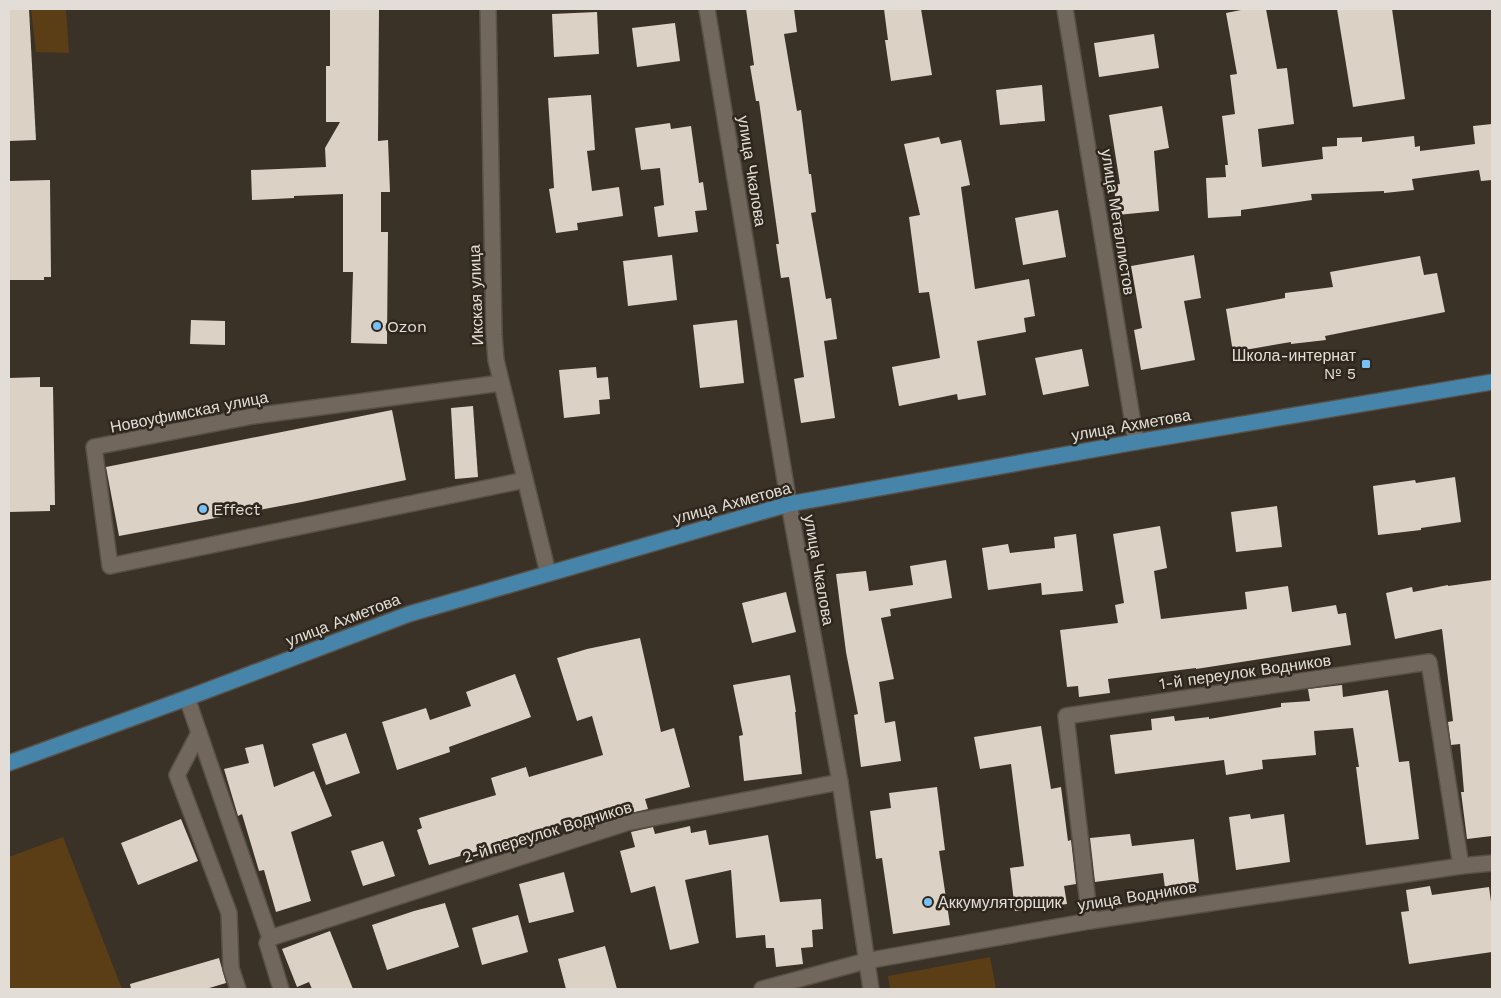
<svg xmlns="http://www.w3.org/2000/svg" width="1501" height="998" viewBox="0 0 1501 998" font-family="'Work Sans',sans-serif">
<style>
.green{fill:#5b3e16}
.building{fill:#dcd1c5}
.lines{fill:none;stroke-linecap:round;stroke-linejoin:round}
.minor-casing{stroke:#575047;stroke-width:18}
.major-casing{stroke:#575047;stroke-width:18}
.minor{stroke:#71675c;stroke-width:15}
.major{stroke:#4684a9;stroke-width:15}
.poi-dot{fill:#76c0f7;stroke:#2f271d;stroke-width:2}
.labels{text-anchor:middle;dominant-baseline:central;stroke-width:5;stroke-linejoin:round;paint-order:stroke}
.street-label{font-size:16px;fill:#e2ddd6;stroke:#2f271d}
.poi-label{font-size:16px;fill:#e2ddd6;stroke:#2f271d;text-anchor:start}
</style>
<rect width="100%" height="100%" fill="#3a3127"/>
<!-- green -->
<g class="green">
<path d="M31,9H66L69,53L36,52Z"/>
<path d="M63,837L122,989H9V857Z"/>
<path d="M990,957L996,989H890L888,976Z"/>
</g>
<!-- building -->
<g class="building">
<path d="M9,9H29L36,140L9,141Z"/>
<path d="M330,9H379L378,141L388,140L390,192H381V232H388L387,344L351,343L353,272H343V194L294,196V198L252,200L251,170L326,167L325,148L340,122H326V66H330Z"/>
<path d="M746,9H794L797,32L784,34L797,111L801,110L809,174H811L816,212L811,213L826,299L831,298L837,339L824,341L835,418L801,423L794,379L804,377L789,277L781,278L776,244H779L759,101H756L750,66L754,65Z"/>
<path d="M884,9H921L932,75L891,81L885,40H888Z"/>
<path d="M1246,9H1266L1277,69L1287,68L1294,124L1258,129L1262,167L1323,159L1322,147L1337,146V138L1362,137V142L1414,136L1415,147L1420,146V151L1475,144L1473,126L1492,124V180L1481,181L1479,170L1457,173L1412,179L1414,190L1384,193V191L1311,194L1312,200L1241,210V216L1208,218L1206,178L1226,177L1225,165H1228L1222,116L1235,114L1230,75L1237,74L1226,13Z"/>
<path d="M1337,9H1392L1405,99L1353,107Z"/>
<path d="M597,12L599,54L554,57L552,14Z"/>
<path d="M675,23L680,61L637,67L632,28Z"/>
<path d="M1154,34L1159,68L1099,77L1094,43Z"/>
<path d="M1042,85L1045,121L1000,125L996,90Z"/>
<path d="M591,95L595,150L587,151L592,191L619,187L623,216L577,223L578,230L556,233L549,189L554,188L548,98Z"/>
<path d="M1162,106L1169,148L1154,151L1159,211L1117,215L1114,185L1120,184L1109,115Z"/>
<path d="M670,123L671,129L691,126L699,183L703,182L707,210L695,211L698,232L658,237L654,207L664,205L660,168L641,170L635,128Z"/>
<path d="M939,137L941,144L961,140L970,185L961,187L975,289L1029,279L1035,316L1024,318L1026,332L977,341L986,395L958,400L957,394L899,406L892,367L940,358L929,292L919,293L909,217L920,215L904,144Z"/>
<path d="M50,180L51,277H44V280H9V181Z"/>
<path d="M1058,210L1066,257L1023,265L1015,218Z"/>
<path d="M672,255L677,300L628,306L623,261Z"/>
<path d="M1194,255L1201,298L1184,301L1195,360L1141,370L1134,330L1142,328L1131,266Z"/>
<path d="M1420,256L1424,275L1437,273L1445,312L1325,336L1326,340L1291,344V342L1233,352L1226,309L1285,298V293L1333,287L1330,272Z"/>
<path d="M191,320L225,321V345L190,344Z"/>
<path d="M737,320L744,383L700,388L693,325Z"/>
<path d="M1082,349L1089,386L1043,395L1035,358Z"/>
<path d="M596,367L597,378L608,377L610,399L599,400L600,414L564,418L559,370Z"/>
<path d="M40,377V387H53L55,505H50V511L9,512V378Z"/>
<path d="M473,406L478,477L455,479L451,408Z"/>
<path d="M392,410L406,480L302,502L119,536L106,467Z"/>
<path d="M1455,477L1461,522L1421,528V530L1378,535L1373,486L1415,480L1416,483Z"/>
<path d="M1277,506L1282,547L1236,552L1231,512Z"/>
<path d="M1160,526L1167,568L1154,571L1161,619L1247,609L1245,592L1288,586L1292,612L1336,605L1338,614L1346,613L1351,645L1196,669V668L1108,679L1110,693L1079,697L1078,686L1067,687L1060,630L1118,623L1115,605L1124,603L1113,534Z"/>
<path d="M1076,534L1083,591L1042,595L1041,583L988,590L982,548L1008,544L1010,553L1055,548L1054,537Z"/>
<path d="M946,560L952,598L890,609L891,616L881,618L894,679L879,682L885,723L895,721L901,761L861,767L854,715L858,714L846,652L836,574L866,571L869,591L913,585L910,566Z"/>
<path d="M1492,580V836L1467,839L1461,792H1464L1460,744L1451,745L1448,722L1453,721L1442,629L1395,639L1386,593L1412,587L1413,592L1448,585V586Z"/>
<path d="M786,592L796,632L752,643L742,603Z"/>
<path d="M640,638L661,732L674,728L690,787L645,799L648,809L626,814L624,806L502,843L504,850L483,856L481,850L429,865L417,830L422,828L419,818L496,795L491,778L526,767L529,777L603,755L592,716L577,721L557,658L587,649Z"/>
<path d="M515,674L531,717L449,747L450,752L397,770L382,722L426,708L430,720L471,706L466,692Z"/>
<path d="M790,675L796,712H795L802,774L744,781L739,736L743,735L733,685Z"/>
<path d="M1342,685L1343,697L1388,690L1399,762L1409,761L1419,839L1366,845L1356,767H1359L1353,728L1314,731L1316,755L1262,760L1263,769L1226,775L1224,760L1115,774L1110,735L1152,730L1151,719L1174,716L1175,721L1209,717V719L1281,707V703L1310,701L1308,689Z"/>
<path d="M1041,726L1051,789L1061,787L1068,841L1071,840L1076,884L1064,886L1067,904L1015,911L1010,868L1024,866L1011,764L980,769L974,737Z"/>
<path d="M346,733L360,773L326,785L312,744Z"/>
<path d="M263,744L274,787L314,771L332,816L291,832L311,901L276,912L264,870L259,871L242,814L238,816L224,769L249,763L245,748Z"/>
<path d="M937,787L945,850L939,851L950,925L893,934L882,858L876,859L870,811L891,808L889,793Z"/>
<path d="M1250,814L1251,819L1284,814L1290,862L1236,870L1229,817Z"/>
<path d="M181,819L198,861L138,885L121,843Z"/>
<path d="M690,826L691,833L706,830L709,845L768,835L780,902L821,899L823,929L812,930L813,947L801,948L803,964L776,967L774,948H766L765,935L736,938L731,870L685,880L699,943L670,950L655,886L631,893L620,851L635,847L631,832L653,827L655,834Z"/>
<path d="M1130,834L1132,846L1194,839L1199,883L1165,888L1163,873L1095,882L1090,838Z"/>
<path d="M383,841L395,876L363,886L351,851Z"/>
<path d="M564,872L574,912L529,923L519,884Z"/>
<path d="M1430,886L1432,895L1489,887L1492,909V952L1409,964L1401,912L1409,911L1406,890Z"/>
<path d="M445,903L459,947L387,970L372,925L414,911Z"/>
<path d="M518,915L528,952L482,965L472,928Z"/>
<path d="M330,931L353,989H312L309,982L297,987L282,949Z"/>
<path d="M605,946L617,989H566L558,959Z"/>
<path d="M219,958L226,983L206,989H131L130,984Z"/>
</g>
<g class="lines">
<!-- minor casing -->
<g class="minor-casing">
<g id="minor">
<path d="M488,9L494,335L496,360L548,573"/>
<path d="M707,9L789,504L840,782L871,989"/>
<path d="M1065,9L1136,442"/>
<path d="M501,383L253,416L94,447L110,566L525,480"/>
<path d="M187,698L270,938L267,943L281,989"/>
<path d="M199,733L177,775L229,913L231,968L238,989"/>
<path d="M1090,921L1066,716L1429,662L1461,866"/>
<path d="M270,938L626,823L840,782"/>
<path d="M762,989L866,961L1090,921L1461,866L1492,863"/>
</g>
</g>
<!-- major casing -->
<g class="major-casing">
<path id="major" d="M9,763L187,698L409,614L789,504L1136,442L1492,382"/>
</g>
<!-- minor -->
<use href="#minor" class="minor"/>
<!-- major -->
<use href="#major" class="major"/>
</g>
<!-- markers -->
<g class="poi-dot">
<circle cx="377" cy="326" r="5"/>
<rect x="1361" y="359" width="10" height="10" rx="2.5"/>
<circle cx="203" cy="509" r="5"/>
<circle cx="928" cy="902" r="5"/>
</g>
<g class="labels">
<!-- street labels -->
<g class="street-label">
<text transform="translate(752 171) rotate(81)">улица Чкалова</text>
<text transform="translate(1118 222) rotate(81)">улица Металлистов</text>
<text transform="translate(476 295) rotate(-92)">Икская улица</text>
<text transform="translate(189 412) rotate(-11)">Новоуфимская улица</text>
<text transform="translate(1131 425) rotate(-10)">улица Ахметова</text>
<text transform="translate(732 503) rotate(-15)">улица Ахметова</text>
<text transform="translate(819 570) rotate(80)">улица Чкалова</text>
<text transform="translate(343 620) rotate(-21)">улица Ахметова</text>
<text transform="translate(1245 672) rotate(-8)">1-й переулок Водников</text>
<text transform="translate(547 832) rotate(-17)">2-й переулок Водников</text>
<text transform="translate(1137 896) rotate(-9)">улица Водников</text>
</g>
<!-- poi labels -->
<g class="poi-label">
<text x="387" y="326">Ozon</text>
<text x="1356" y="355" text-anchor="end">Школа-интернат<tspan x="1356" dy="18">№ 5</tspan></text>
<text x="213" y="509">Effect</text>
<text x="938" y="902">Аккумуляторщик</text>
</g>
</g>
<!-- border -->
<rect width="1501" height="998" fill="none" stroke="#e2ddd6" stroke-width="20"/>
</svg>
